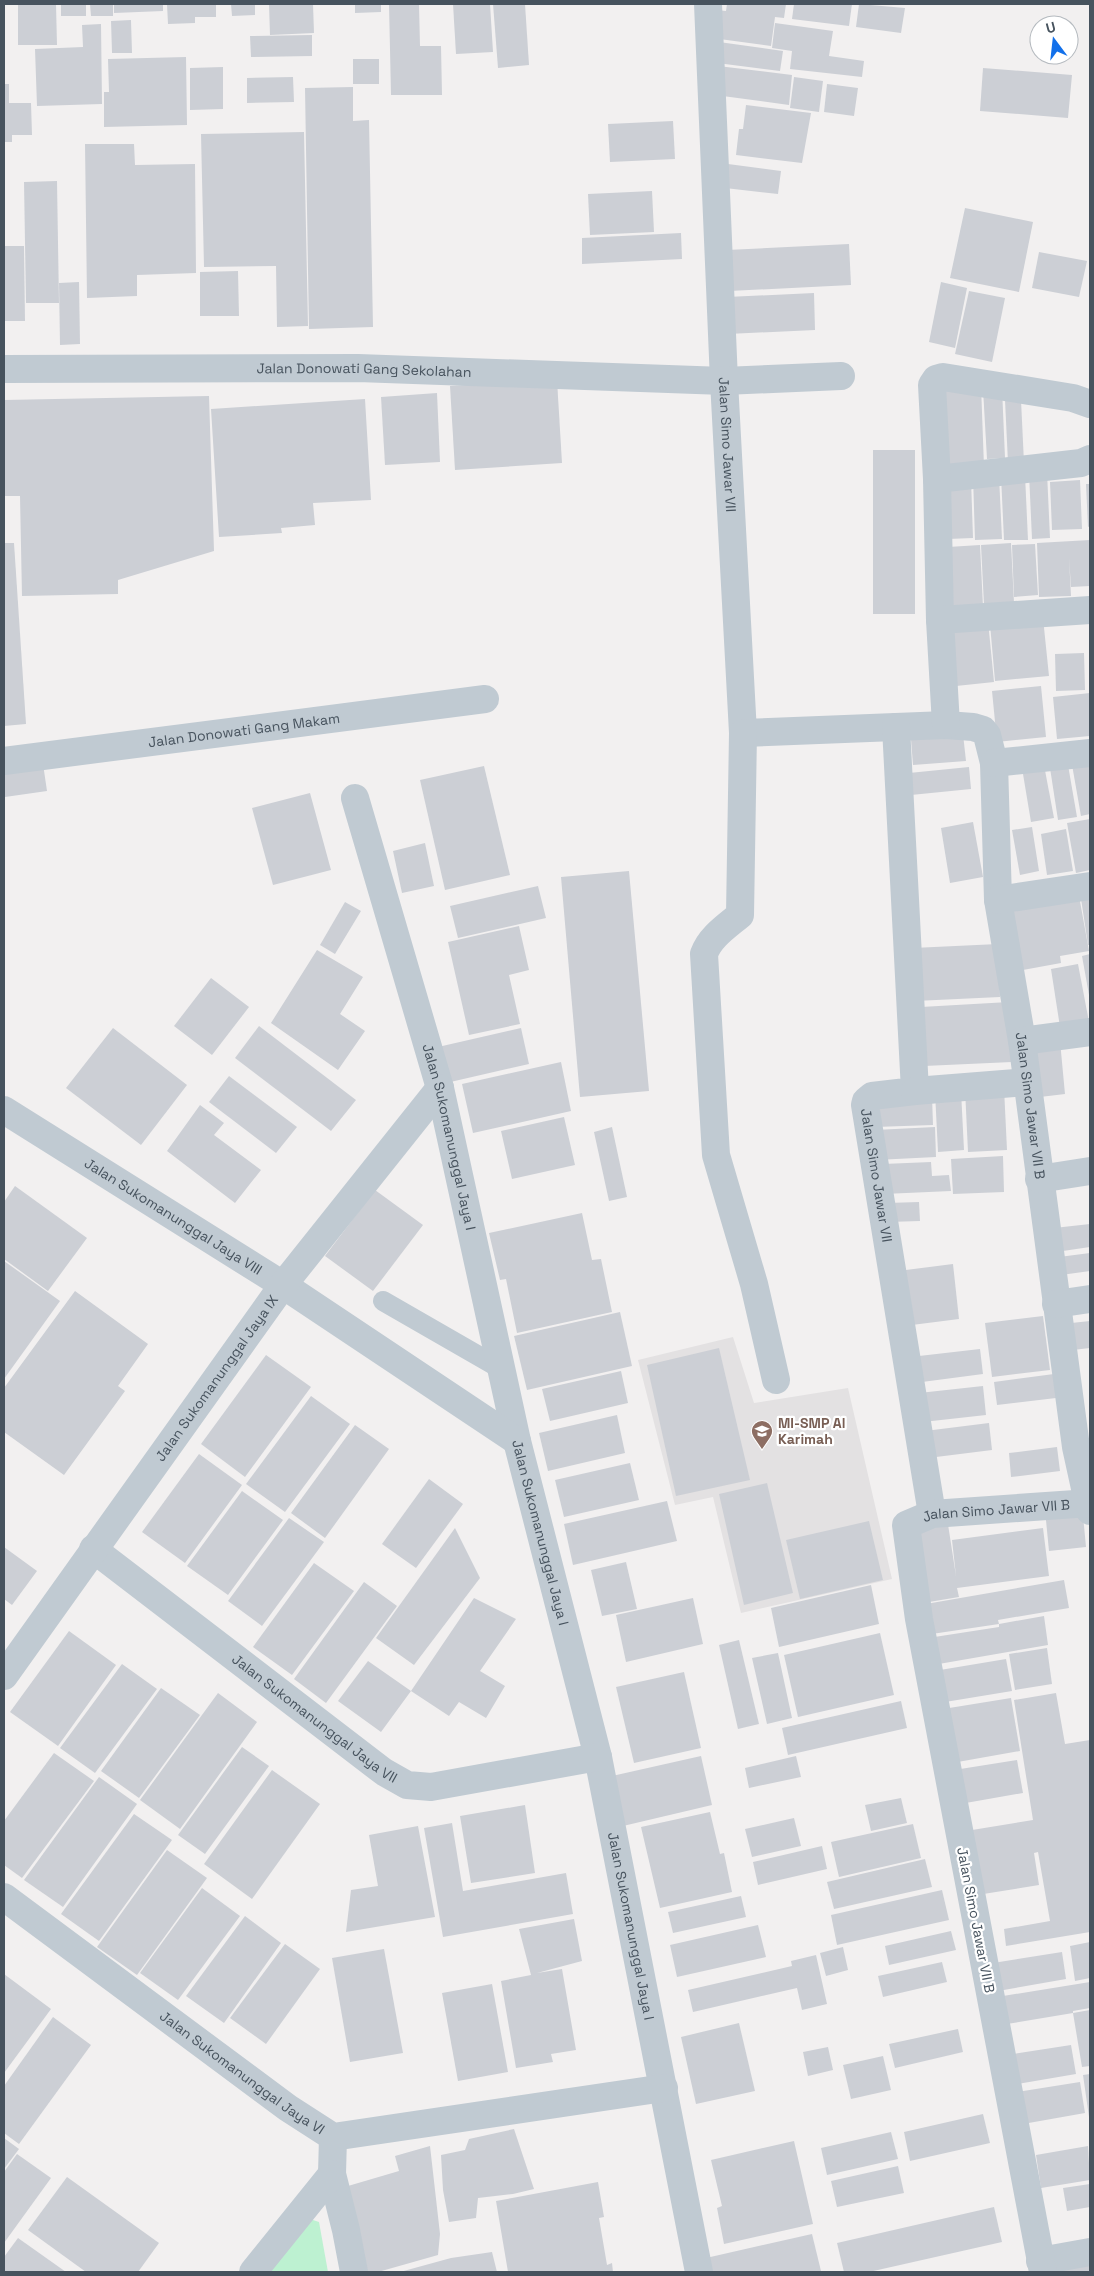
<svg xmlns="http://www.w3.org/2000/svg" width="1094" height="2276" viewBox="0 0 1094 2276" font-family="'Space Grotesk',sans-serif">
<style>
.education{fill:#e3e1e2}
.green{fill:#bdf1d1}
.building{fill:#cccfd5}
.lines{fill:none;stroke-linecap:round;stroke-linejoin:round}
.service{stroke:#c0cad2;stroke-width:20}
.minor{stroke:#c0cad2;stroke-width:28}
.labels{text-anchor:middle;dominant-baseline:central;stroke-width:4.5;stroke-linejoin:round;paint-order:stroke}
.street-label{font-size:14px;fill:#47535e;stroke:#fff}
.education-label{font-size:14px;font-weight:bold;fill:#785e54;stroke:#fff;text-anchor:start}
</style>
<rect width="100%" height="100%" fill="#f2f0f0"/>
<!-- education -->
<path class="education" d="M733,1337L754,1403L848,1388L892,1579L741,1613L713,1497L675,1505L638,1360Z"/>
<!-- green -->
<path class="green" d="M301,2216L319,2222L328,2272H258Z"/>
<!-- building -->
<g class="building">
<path d="M18,4H56L57,45H18Z"/>
<rect x="61" y="4" width="25" height="12"/>
<path d="M90,4H113V16H91Z"/>
<path d="M114,4H163V11L114,13Z"/>
<path d="M167,4H216V17H195V23L168,24Z"/>
<path d="M231,4H255V15L232,16Z"/>
<path d="M269,4H313L314,33L270,35Z"/>
<path d="M355,4H381V12L355,13Z"/>
<path d="M389,4H419L420,46H441L442,95H391Z"/>
<path d="M453,4H490L493,52L456,54Z"/>
<path d="M493,4H525L529,65L498,68Z"/>
<path d="M727,4H786L784,18L775,17L771,46L712,38L716,10L726,11Z"/>
<path d="M794,4H852L849,26L792,19Z"/>
<path d="M859,4L905,8L901,33L856,27Z"/>
<path d="M131,20L132,53H112L111,21Z"/>
<path d="M775,23L833,31L829,56L864,61L862,77L790,69L792,51L772,48Z"/>
<path d="M101,24L102,104L37,106L35,49L83,47L82,25Z"/>
<path d="M312,35V56L251,57L250,36Z"/>
<path d="M719,42L783,51L780,71L717,63Z"/>
<path d="M186,57L187,125L104,127V92H109L108,59Z"/>
<rect x="353" y="59" width="26" height="25"/>
<path d="M718,66L792,75L789,105L715,95Z"/>
<path d="M223,67V109L190,110V68Z"/>
<path d="M983,68L1072,75L1068,118L980,111Z"/>
<path d="M293,77L294,102L247,103V78Z"/>
<path d="M794,77L823,81L819,112L790,108Z"/>
<path d="M4,84H9V103H31L32,135H12V142H4Z"/>
<path d="M827,84L858,88L854,116L824,112Z"/>
<path d="M353,87V121L369,120L373,327L309,329L305,88Z"/>
<path d="M746,105L811,113L802,163L736,155L739,129H743Z"/>
<path d="M673,121L675,159L610,162L608,124Z"/>
<path d="M304,132L308,326L277,327L276,266L204,267L201,134Z"/>
<path d="M85,144H134L135,165L195,164L196,273L137,275V296L87,298Z"/>
<path d="M728,164L781,171L778,194L725,188Z"/>
<path d="M57,181L59,303H26L24,182Z"/>
<path d="M652,191L654,232L590,235L588,194Z"/>
<path d="M965,208L1033,222L1019,292L950,278Z"/>
<path d="M681,233L682,259L582,264V238Z"/>
<path d="M849,244L851,285L729,291L727,250Z"/>
<path d="M4,246H24L25,321H4Z"/>
<path d="M1039,252L1087,261L1079,297L1032,288Z"/>
<path d="M238,271L239,316H200V272Z"/>
<path d="M79,282L80,344L60,345L59,283Z"/>
<path d="M941,282L967,288L955,348L929,342Z"/>
<path d="M969,291L1005,298L992,362L955,354Z"/>
<path d="M814,293L815,330L728,334L727,297Z"/>
<path d="M557,380L562,463L455,470L450,386Z"/>
<path d="M981,385L984,467L946,469L942,386Z"/>
<path d="M1002,388L1005,458L987,459L983,389Z"/>
<path d="M437,393L440,462L385,465L381,397Z"/>
<path d="M209,396L214,551L118,580V594L22,596L20,496H4V400Z"/>
<path d="M365,399L371,500L313,503L315,525L281,528L282,533L219,537L211,409Z"/>
<path d="M1005,400H1021L1024,463H1008Z"/>
<rect x="873" y="450" width="42" height="164"/>
<path d="M1047,472L1050,538L1032,539L1029,473Z"/>
<path d="M1025,475L1028,540H1004L1001,476Z"/>
<path d="M999,476L1002,539L975,540L973,477Z"/>
<path d="M971,479L973,538L948,539L945,480Z"/>
<path d="M1080,480L1082,529L1052,530L1050,482Z"/>
<path d="M1086,484H1090V526L1088,527Z"/>
<path d="M1090,540V586L1071,587L1069,558L1071,596L1039,597L1037,543Z"/>
<path d="M4,543H14L26,724L4,726Z"/>
<path d="M1011,543L1014,603L984,605L981,545Z"/>
<path d="M1035,544L1038,595L1014,597L1012,545Z"/>
<path d="M980,545L983,607L950,609L948,547Z"/>
<path d="M1043,618L1049,676L995,681L990,624Z"/>
<path d="M988,621L994,682L956,686L950,625Z"/>
<path d="M1084,653L1085,690L1056,691L1055,654Z"/>
<path d="M1041,686L1046,737L997,742L992,691Z"/>
<path d="M1090,693V736L1057,739L1053,697Z"/>
<path d="M963,734L966,761L913,765L911,739Z"/>
<path d="M1090,756V814L1081,816L1071,759Z"/>
<path d="M42,757L47,791L5,797L4,763Z"/>
<path d="M1044,765L1054,818L1031,822L1022,768Z"/>
<path d="M1068,765L1077,817L1058,820L1050,768Z"/>
<path d="M484,766L510,875L445,890L420,780Z"/>
<path d="M969,767L971,789L911,795L909,773Z"/>
<path d="M310,793L331,870L273,885L252,808Z"/>
<path d="M1090,819V870L1076,873L1067,823Z"/>
<path d="M973,822L983,877L950,883L941,828Z"/>
<path d="M1032,827L1039,871L1020,875L1012,830Z"/>
<path d="M1066,829L1073,871L1047,875L1041,834Z"/>
<path d="M425,843L434,886L402,893L393,851Z"/>
<path d="M629,871L649,1091L580,1097L561,877Z"/>
<path d="M538,886L546,918L458,938L450,906Z"/>
<path d="M1090,891V945H1088L1080,892Z"/>
<path d="M1079,896L1089,951L1060,956L1061,963L1012,972L1002,913Z"/>
<path d="M345,902L361,911L335,954L320,945Z"/>
<path d="M519,926L529,970L509,975L520,1024L469,1035L448,942Z"/>
<path d="M998,944L1000,997L915,1001L913,948Z"/>
<path d="M317,950L363,977L340,1014L365,1031L338,1070L271,1023Z"/>
<path d="M1090,954V995H1089L1082,956Z"/>
<path d="M1078,964L1089,1022L1060,1027L1051,969Z"/>
<path d="M211,978L249,1007L212,1055L174,1026Z"/>
<path d="M1009,1002L1012,1062L924,1066L921,1007Z"/>
<path d="M259,1026L356,1100L331,1131L235,1058Z"/>
<path d="M113,1028L187,1085L141,1145L66,1088Z"/>
<path d="M521,1028L529,1064L446,1083L438,1047Z"/>
<path d="M1060,1041L1065,1094L1040,1097L1033,1043Z"/>
<path d="M561,1062L571,1111L473,1133L462,1084Z"/>
<path d="M229,1076L297,1127L276,1153L209,1102Z"/>
<path d="M1004,1088L1007,1150L968,1152L965,1089Z"/>
<path d="M961,1091L964,1150L938,1152L935,1092Z"/>
<path d="M932,1096L933,1125L875,1127L874,1099Z"/>
<path d="M200,1105L224,1123L214,1135L261,1170L235,1203L167,1151Z"/>
<path d="M564,1117L575,1165L512,1179L501,1131Z"/>
<path d="M612,1127L627,1197L609,1201L594,1132Z"/>
<path d="M935,1127L936,1157L876,1160L875,1130Z"/>
<path d="M1003,1156L1004,1192L953,1194L951,1159Z"/>
<path d="M931,1162L932,1176L949,1175L951,1191L884,1194L883,1164Z"/>
<path d="M15,1186L87,1238L48,1291L4,1259V1202Z"/>
<path d="M375,1190L423,1225L373,1291L325,1256Z"/>
<path d="M919,1202L920,1221L888,1222L887,1203Z"/>
<path d="M582,1213L592,1260L601,1259L612,1312L517,1333L506,1279L500,1280L489,1233Z"/>
<path d="M1090,1224V1247L1056,1252L1054,1228Z"/>
<path d="M1090,1253V1271L1061,1275L1059,1257Z"/>
<path d="M4,1261L60,1301L4,1379Z"/>
<path d="M953,1264L959,1319L904,1326L898,1271Z"/>
<path d="M75,1291L148,1344L118,1386L125,1391L64,1475L4,1432V1388Z"/>
<path d="M620,1312L632,1366L527,1390L514,1336Z"/>
<path d="M1043,1316L1050,1370L992,1377L985,1323Z"/>
<path d="M1090,1321V1348L1064,1351L1062,1324Z"/>
<path d="M719,1348L750,1480L676,1496L647,1365Z"/>
<path d="M980,1349L983,1374L922,1382L919,1356Z"/>
<path d="M266,1355L311,1387L245,1477L201,1444Z"/>
<path d="M621,1371L628,1403L550,1421L542,1389Z"/>
<path d="M1054,1374L1056,1398L997,1405L994,1382Z"/>
<path d="M983,1386L986,1415L923,1422L919,1393Z"/>
<path d="M311,1396L350,1424L285,1512L246,1484Z"/>
<path d="M617,1415L625,1453L548,1471L539,1433Z"/>
<path d="M989,1423L992,1450L928,1458L925,1431Z"/>
<path d="M355,1425L389,1449L325,1538L291,1513Z"/>
<path d="M1057,1447L1060,1471L1011,1477L1009,1453Z"/>
<path d="M199,1454L242,1485L185,1563L142,1532Z"/>
<path d="M630,1463L639,1500L564,1517L555,1480Z"/>
<path d="M429,1479L463,1504L416,1568L382,1544Z"/>
<path d="M767,1483L793,1593L744,1605L719,1494Z"/>
<path d="M242,1491L283,1520L228,1595L187,1566Z"/>
<path d="M667,1501L677,1541L573,1565L564,1524Z"/>
<path d="M1082,1505L1086,1547L1049,1551L1045,1510Z"/>
<path d="M289,1518L324,1542L262,1626L228,1601Z"/>
<path d="M947,1518L956,1576L952,1540L1043,1528L1049,1576L957,1588L959,1597L923,1603L910,1524Z"/>
<path d="M869,1521L883,1580L800,1599L786,1540Z"/>
<path d="M455,1528L480,1578L414,1665L376,1638Z"/>
<path d="M4,1547L37,1571L12,1605L4,1599Z"/>
<path d="M626,1562L637,1609L602,1616L591,1570Z"/>
<path d="M314,1563L354,1591L292,1675L253,1647Z"/>
<path d="M1064,1580L1069,1608L998,1620L999,1624L925,1635L920,1605Z"/>
<path d="M364,1582L397,1606L326,1703L294,1679Z"/>
<path d="M871,1585L879,1624L779,1647L771,1608Z"/>
<path d="M474,1598L516,1619L480,1671L505,1686L486,1718L459,1702L449,1716L411,1691L381,1732L338,1701L368,1661L411,1691Z"/>
<path d="M693,1598L703,1644L626,1662L616,1615Z"/>
<path d="M1044,1616L1048,1645L933,1665L928,1638L999,1627V1624Z"/>
<path d="M69,1631L116,1665L58,1746L10,1712Z"/>
<path d="M880,1633L894,1695L798,1717L784,1655Z"/>
<path d="M739,1640L759,1724L738,1729L719,1645Z"/>
<path d="M1047,1648L1052,1684L1015,1690L1009,1654Z"/>
<path d="M778,1653L792,1718L767,1724L752,1658Z"/>
<path d="M1006,1659L1012,1691L939,1703L934,1671Z"/>
<path d="M122,1664L157,1689L95,1773L60,1748Z"/>
<path d="M684,1672L701,1748L634,1763L616,1687Z"/>
<path d="M161,1688L200,1715L139,1798L101,1771Z"/>
<path d="M218,1693L257,1722L180,1829L140,1800Z"/>
<path d="M1056,1693L1065,1744L1090,1740V1932L1006,1946L1004,1929L1050,1921L1038,1852L1034,1853L1039,1885L977,1895L966,1831L1033,1820L1014,1700Z"/>
<path d="M1011,1698L1020,1751L952,1763L943,1709Z"/>
<path d="M901,1701L907,1728L788,1755L782,1728Z"/>
<path d="M242,1747L269,1766L205,1854L178,1835Z"/>
<path d="M54,1753L94,1781L22,1878L4,1865V1821Z"/>
<path d="M701,1756L712,1805L623,1826L612,1776Z"/>
<path d="M796,1756L801,1777L749,1788L745,1768Z"/>
<path d="M1017,1760L1023,1793L960,1804L954,1770Z"/>
<path d="M272,1770L320,1804L252,1899L204,1864Z"/>
<path d="M99,1777L137,1804L63,1907L24,1880Z"/>
<path d="M901,1798L907,1823L871,1831L865,1805Z"/>
<path d="M525,1805L535,1873L471,1883L460,1816Z"/>
<path d="M710,1812L720,1854L724,1853L732,1892L660,1908L641,1827Z"/>
<path d="M134,1814L172,1840L99,1941L61,1914Z"/>
<path d="M794,1818L801,1846L752,1857L745,1829Z"/>
<path d="M452,1823L463,1891L566,1873L573,1914L443,1937L424,1828Z"/>
<path d="M913,1824L921,1858L839,1877L831,1842Z"/>
<path d="M418,1826L435,1917L346,1932L351,1890L378,1886L369,1835Z"/>
<path d="M822,1846L827,1869L758,1885L753,1862Z"/>
<path d="M167,1850L207,1878L137,1975L97,1947Z"/>
<path d="M925,1859L932,1887L834,1909L827,1882Z"/>
<path d="M202,1888L240,1916L178,2000L140,1973Z"/>
<path d="M942,1890L949,1920L837,1945L831,1915Z"/>
<path d="M741,1896L746,1917L673,1933L668,1912Z"/>
<path d="M245,1916L281,1943L224,2023L186,1996Z"/>
<path d="M574,1919L582,1961L537,1973L562,1969L576,2050L551,2054L553,2062L516,2068L501,1981L531,1975L519,1929Z"/>
<path d="M758,1925L766,1957L677,1977L670,1945Z"/>
<path d="M951,1931L956,1950L889,1965L885,1946Z"/>
<path d="M1090,1942V1978L1075,1981L1070,1946Z"/>
<path d="M285,1944L320,1969L266,2044L230,2018Z"/>
<path d="M843,1947L848,1970L826,1976L820,1953Z"/>
<path d="M384,1949L403,2053L350,2062L332,1958Z"/>
<path d="M1062,1952L1066,1979L998,1991L993,1963Z"/>
<path d="M816,1955L827,2004L802,2010L797,1988L693,2012L688,1990L792,1966L791,1961Z"/>
<path d="M942,1962L947,1982L883,1997L878,1976Z"/>
<path d="M4,1974L51,2009L4,2073Z"/>
<path d="M1090,1982V2008L1073,2011V2013L1001,2025L997,1997Z"/>
<path d="M492,1984L508,2072L458,2081L442,1993Z"/>
<path d="M1090,2010V2066L1082,2067L1073,2013Z"/>
<path d="M53,2017L91,2045L19,2144L4,2133V2086Z"/>
<path d="M739,2023L755,2091L696,2104L681,2037Z"/>
<path d="M958,2029L963,2052L895,2068L889,2044Z"/>
<path d="M1071,2045L1076,2074L1012,2085L1007,2055Z"/>
<path d="M828,2047L833,2070L808,2076L803,2052Z"/>
<path d="M883,2056L891,2090L851,2099L843,2065Z"/>
<path d="M1090,2074V2117H1089L1083,2075Z"/>
<path d="M1080,2082L1085,2113L1023,2124L1017,2092Z"/>
<path d="M983,2114L990,2143L910,2161L904,2132Z"/>
<path d="M514,2129L534,2189L513,2194L478,2198L476,2218L449,2222L443,2190L441,2155L465,2150L469,2139Z"/>
<path d="M891,2132L898,2159L827,2175L821,2148Z"/>
<path d="M4,2138L19,2149L4,2169Z"/>
<path d="M794,2141L813,2224L724,2244L717,2208L722,2206L711,2160Z"/>
<path d="M430,2146L440,2234L438,2255L378,2272H367L348,2186L399,2171L395,2156Z"/>
<path d="M1088,2146L1090,2180L1041,2188L1036,2155Z"/>
<path d="M17,2154L51,2178L4,2243V2172Z"/>
<path d="M898,2166L904,2193L837,2207L831,2181Z"/>
<path d="M67,2177L159,2243L138,2272H86L28,2230Z"/>
<path d="M598,2182L604,2217L599,2218L607,2265L612,2263L613,2272H508L496,2201Z"/>
<path d="M1090,2184V2207L1067,2211L1063,2188Z"/>
<path d="M994,2207L1002,2242L869,2272H844L837,2243Z"/>
<path d="M812,2234L821,2271L710,2272L706,2258Z"/>
<path d="M18,2238L66,2272H4V2257Z"/>
<path d="M492,2252L497,2272H400L451,2258Z"/>
<path d="M1090,2265V2272H1051Z"/>
</g>
<g class="lines">
<!-- service -->
<path class="service" d="M383,1301L503,1370"/>
<!-- minor -->
<g class="minor">
<path id="s1" d="M708,4L724,381L743,733L946,725L973,727L983,730L987,735L994,763L998,900L1022,1041L1076,1447L1090,1511"/>
<path id="s2" d="M4,369L358,368L724,381L841,376"/>
<path d="M937,479L1081,463L1090,459"/>
<path d="M940,620L937,479L932,385L936,379L943,377L1073,398L1090,404"/>
<path d="M946,725L940,620L1090,610"/>
<path id="s3" d="M896,727L915,1091L872,1096L866,1101L865,1105L932,1514"/>
<path d="M743,733L740,915C727,926 710,937 704,954L716,1155L754,1284L776,1380"/>
<path id="s4" d="M4,761L485,699"/>
<path d="M994,763L1090,753"/>
<path id="s5" d="M355,798L440,1088L517,1441L598,1757L699,2272"/>
<path d="M998,900L1090,886"/>
<path d="M1022,1041L1090,1032"/>
<path d="M915,1091L1027,1082"/>
<path id="s6" d="M4,1110L283,1285L517,1441"/>
<path d="M1039,1179L1090,1171"/>
<path d="M1056,1304L1090,1299"/>
<path id="s7" d="M93,1549L384,1772L407,1785L431,1787L598,1757"/>
<path id="s8" d="M4,1676L283,1285L440,1088"/>
<path id="s9" d="M4,1897L288,2108L333,2137L664,2088"/>
<path d="M333,2137L332,2174L346,2230L354,2272"/>
<path d="M1040,2261L1090,2252"/>
<path d="M253,2272L332,2174"/>
<path id="s10" d="M1043,2272L919,1619L906,1525L932,1514L1090,1503"/>
</g>
</g>
<!-- icons -->
<defs>
<g id="school-pin" transform="scale(1.125)"><path d="M0 17L-7.5 6A9.5 9.5 0 1 1 7.5 6Z" fill="#8d6e63" stroke="#fff"/><path d="M0-5L7-2L0 1L-7-2ZM-4 1L0 2.5L4 1V4Q0 6-4 4Z" fill="#fff"/></g>
</defs>
<g fill-rule="evenodd">
<use href="#school-pin" x="762" y="1431"/>
</g>
<g class="labels">
<!-- street labels -->
<g class="street-label">
<text stroke="none"><textPath href="#s2" startOffset="360">Jalan Donowati Gang Sekolahan</textPath></text>
<text stroke="none"><textPath href="#s1" startOffset="441">Jalan Simo Jawar VII</textPath></text>
<text stroke="none"><textPath href="#s4" startOffset="242">Jalan Donowati Gang Makam</textPath></text>
<text stroke="none"><textPath href="#s1" startOffset="1351">Jalan Simo Jawar VII B</textPath></text>
<text stroke="none"><textPath href="#s5" startOffset="352">Jalan Sukomanunggal Jaya I</textPath></text>
<text stroke="none"><textPath href="#s3" startOffset="491">Jalan Simo Jawar VII</textPath></text>
<text stroke="none"><textPath href="#s6" startOffset="200">Jalan Sukomanunggal Jaya VIII</textPath></text>
<text stroke="none"><textPath href="#s8" startOffset="366">Jalan Sukomanunggal Jaya IX</textPath></text>
<text stroke="none"><textPath href="#s10" startOffset="852">Jalan Simo Jawar VII B</textPath></text>
<text stroke="none"><textPath href="#s5" startOffset="758">Jalan Sukomanunggal Jaya I</textPath></text>
<text stroke="none"><textPath href="#s7" startOffset="279">Jalan Sukomanunggal Jaya VII</textPath></text>
<text transform="translate(976 1920) rotate(79)">Jalan Simo Jawar VII B</text>
<text stroke="none"><textPath href="#s5" startOffset="1162">Jalan Sukomanunggal Jaya I</textPath></text>
<text stroke="none"><textPath href="#s9" startOffset="296">Jalan Sukomanunggal Jaya VI</textPath></text>
</g>
<!-- education labels -->
<g class="education-label">
<text x="778" y="1423">MI-SMP Al<tspan x="778" dy="16">Karimah</tspan></text>
</g>
</g>
<!-- border -->
<rect width="1094" height="2276" fill="none" stroke="#47535e" stroke-width="10"/>
<!-- north arrow -->
<g transform="translate(1054 40) rotate(345)"><circle r="24" fill="#ffffff" stroke="#b5babf"/>
<path d="M0-4L9 19L0 12L-9 19Z" fill="#1270ea"/>
<text y="-8" font-size="14" font-weight="bold" text-anchor="middle" fill="#47535e">U</text>
</g>
</svg>
